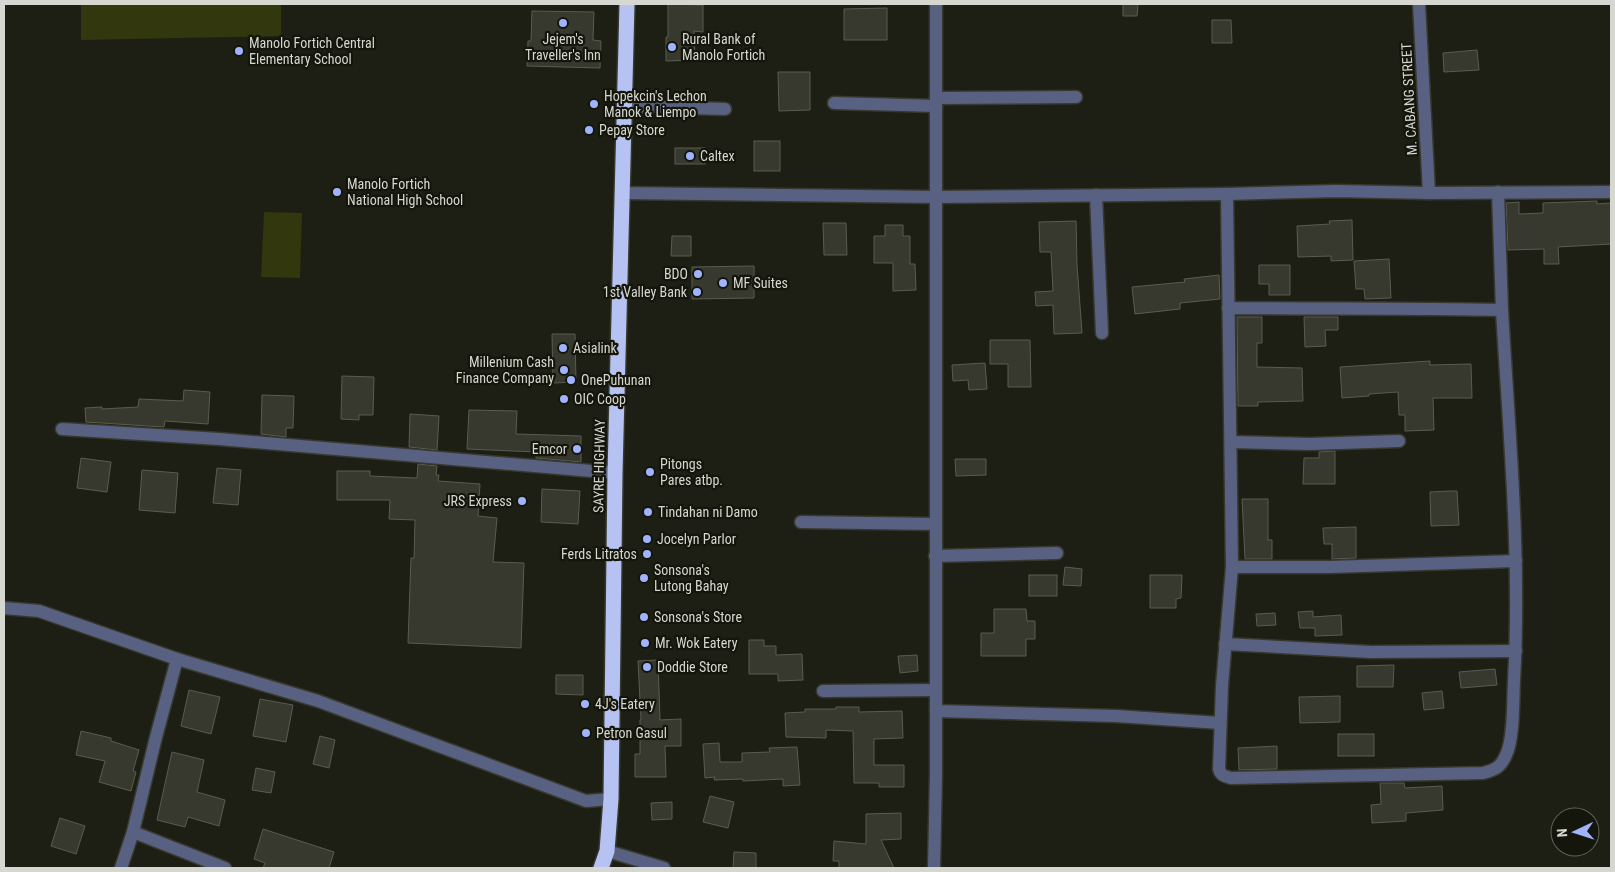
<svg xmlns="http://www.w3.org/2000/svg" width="1615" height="872" viewBox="0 0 1615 872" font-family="'Roboto Condensed',sans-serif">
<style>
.green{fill:#32370d}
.building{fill:#37392e;stroke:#5a5c50}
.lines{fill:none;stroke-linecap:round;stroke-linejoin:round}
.minor-casing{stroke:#37392e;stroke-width:15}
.highway-casing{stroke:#37392e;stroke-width:18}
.minor{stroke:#586181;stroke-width:12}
.highway{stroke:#b5c2f2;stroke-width:15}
.poi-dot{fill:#a0b3fd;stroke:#14150b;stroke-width:2}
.labels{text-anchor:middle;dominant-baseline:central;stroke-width:4.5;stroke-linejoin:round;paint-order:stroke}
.poi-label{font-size:14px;fill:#d6d7d0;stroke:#14150b;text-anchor:start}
.street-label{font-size:14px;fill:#d6d7d0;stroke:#14150b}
</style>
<rect width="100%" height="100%" fill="#1d1f14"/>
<!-- green -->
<g class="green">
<path d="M81,4H281V36L81,40Z"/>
<path d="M264,212L302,213L300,278L261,277Z"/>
</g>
<!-- building -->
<g class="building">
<path d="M668,4L703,5V32L694,31L695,60L666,61V37H668Z"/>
<path d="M1123,4H1138L1137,16H1123Z"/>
<path d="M887,8V40H844V9Z"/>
<path d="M532,11L594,12L593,40L601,41L600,68L527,66L528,41H531Z"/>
<path d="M1212,20H1231L1232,43H1212Z"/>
<path d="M1477,50L1479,70L1444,72L1443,53Z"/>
<path d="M778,72H810V110L779,111Z"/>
<rect x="754" y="141" width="26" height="30"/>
<rect x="675" y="148" width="30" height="16"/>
<path d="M1597,201V204L1611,203V244L1558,247L1559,264H1544V249L1508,250L1506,203L1519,202V214L1543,213V203Z"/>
<path d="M1352,220L1353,260L1331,261V256L1298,257L1297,226L1330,224L1329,221Z"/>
<path d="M1076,221L1077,265L1082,333L1054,334L1053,305L1036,306L1035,292L1053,291L1051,252H1040L1039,222Z"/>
<path d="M823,223H846L847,255H824Z"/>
<path d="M885,225H903V236H910V264H915L916,290L893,291V263H874V236H885Z"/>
<path d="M672,236H691V256H671Z"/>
<path d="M1389,259L1391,298L1365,299L1364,289H1356L1354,261Z"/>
<path d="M1259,265H1290V295H1269V284H1259Z"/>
<path d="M754,266V298L692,299V267Z"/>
<path d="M1219,275L1220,299L1180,303V309L1135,314L1132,287L1185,282L1184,279Z"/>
<path d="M1237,317H1262V343H1257V367L1302,368L1303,401L1258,402V406H1238Z"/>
<path d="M1304,317H1338V330H1325L1326,346L1305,347Z"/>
<path d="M552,334H575L576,382L553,383Z"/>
<path d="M990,340H1030L1031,387H1008V364H990Z"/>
<path d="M1430,361V365L1471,364L1472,398H1433L1434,430L1405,431V415H1399L1398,392L1369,394V396L1342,398L1340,367Z"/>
<path d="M985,363L987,389L969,390L968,380L953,381L952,365Z"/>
<path d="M342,376L374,377L373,415H359V420L341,419Z"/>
<path d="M184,390L210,392L208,424L165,421L164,427L86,422L85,408L102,407V409L138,407L139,399L183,401Z"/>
<path d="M262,395L294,396L293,428H286V437L261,434Z"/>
<path d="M469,410L517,411L516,434L581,436V462L536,458V452L467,449Z"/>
<path d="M410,414L439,416L437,450L409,447Z"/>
<path d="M1335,451V484H1303L1304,458H1319V452Z"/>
<path d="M81,458L111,462L107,492L77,488Z"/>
<path d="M955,459H986V475L956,476Z"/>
<path d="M418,464L437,466L436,475H439L438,481L480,484L478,516L497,518L493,562L524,563L521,648L408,643L411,558H414L415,520L389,519L390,500H337V471H370V476L417,478Z"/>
<path d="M217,468L241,470L238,505L213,503Z"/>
<path d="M142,470L178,473L175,513L139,510Z"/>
<path d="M542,489L580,491L578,524L541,522Z"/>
<path d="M1449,491H1457L1459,525L1431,526L1430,492Z"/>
<path d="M1242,499H1268V540H1272V559H1245Z"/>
<path d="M1356,527V558L1332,559V544H1324L1323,528Z"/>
<path d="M1065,567L1082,569L1081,586L1063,585Z"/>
<rect x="1029" y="575" width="28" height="21"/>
<path d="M1150,575H1182L1181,598L1176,599V608H1150Z"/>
<path d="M994,609H1026L1027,621H1035V639H1026V656H981V633H994Z"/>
<path d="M1313,611V617L1341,615L1342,635L1315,636V628H1300L1298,612Z"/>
<path d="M1275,613L1276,625L1257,626L1256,614Z"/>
<path d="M749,640H764V646H776V655L802,654L803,680L778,681V674H749Z"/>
<path d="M917,655L918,671L900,673L898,656Z"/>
<path d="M658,660L660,720L681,719V746H665L666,777H635V754H640V720H641L638,661Z"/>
<path d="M1394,665L1393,687H1357V666Z"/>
<path d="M1495,669L1497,685L1461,688L1459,672Z"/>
<path d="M556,675H583V695L556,694Z"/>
<path d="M189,690L220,697L211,734L181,726Z"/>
<path d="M1442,691L1444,708L1424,710L1422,693Z"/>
<path d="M1340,696V722L1300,723L1299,697Z"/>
<path d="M260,699L293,705L286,742L253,736Z"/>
<path d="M836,707H859V712L902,711L903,738L874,739V765H904V787H879V783H854L853,731L826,730V738L786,737L785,713L805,712V709H836Z"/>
<path d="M81,731L111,738V741L139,750L133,771L136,772L131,791L99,782L105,761L76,755Z"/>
<rect x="1338" y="734" width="36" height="22"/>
<path d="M320,736L335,740L329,768L313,764Z"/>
<path d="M719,743L720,762H742V753L770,752L769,748L797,747L800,785L783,786V779L743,781V779L714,780L715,777L705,778L703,744Z"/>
<path d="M1277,746V769L1239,770L1238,748Z"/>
<path d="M172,752L204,760L197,792L225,800L219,826L188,817L185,827L157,820Z"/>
<path d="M256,768L275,772L271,793L252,790Z"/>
<path d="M1380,783H1404L1405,788L1442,786L1443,810L1406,813V821L1372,823L1371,805L1381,804Z"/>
<path d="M710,796L734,802L728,828L703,822Z"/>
<path d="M672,802V819L652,820L651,803Z"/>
<path d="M901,813V839L881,840L894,868H839V861H833L834,841L866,844V814Z"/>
<path d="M60,818L85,826L76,854L51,846Z"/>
<path d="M263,829L334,852L329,868H263L265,863L254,859Z"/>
<path d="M734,852L756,853V868H733Z"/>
</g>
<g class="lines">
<!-- minor casing -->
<g class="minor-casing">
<g id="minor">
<path d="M1419,4L1429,193"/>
<path d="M936,98L1076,97"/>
<path d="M834,103L936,106"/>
<path d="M625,106L725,109"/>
<path d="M1498,192L1502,310"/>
<path d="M622,193L935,197L1227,194L1336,191L1429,193L1611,192"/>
<path d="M1227,194L1232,567L1222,686L1219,769C1221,776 1225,776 1231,778L1483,773C1495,770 1501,767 1506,755C1514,739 1513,700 1514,681C1521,557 1509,433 1502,310C1411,308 1319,309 1228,308"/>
<path d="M1096,195L1102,333"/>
<path d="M62,429L219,439L615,473"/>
<path d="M1231,442L1310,444L1399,441"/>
<path d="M801,522L935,524"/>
<path d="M935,556L1057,553"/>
<path d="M1232,567H1330L1516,561"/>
<path d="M4,608L39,611L177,659L318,701L586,801L611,799"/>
<path d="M1225,644L1371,652L1516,651"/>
<path d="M823,691L935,690"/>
<path d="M936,711L1116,716L1220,723"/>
<path d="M133,832L225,868"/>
<path d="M607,851L664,868"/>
<path d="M121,868L133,832L156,737L177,659"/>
<path d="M934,868L936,774V4"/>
</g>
</g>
<!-- highway casing -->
<g class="highway-casing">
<path id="highway" d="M601,868L607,851L611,799L615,473L627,4"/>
</g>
<!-- minor -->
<use href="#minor" class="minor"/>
<!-- highway -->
<use href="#highway" class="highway"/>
</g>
<!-- markers -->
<g class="poi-dot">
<circle cx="563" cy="23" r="5"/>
<circle cx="672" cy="47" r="5"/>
<circle cx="239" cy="51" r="5"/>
<circle cx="594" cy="104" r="5"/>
<circle cx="589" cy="130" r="5"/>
<circle cx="690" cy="156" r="5"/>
<circle cx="337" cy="192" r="5"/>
<circle cx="698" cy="274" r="5"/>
<circle cx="723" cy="283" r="5"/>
<circle cx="697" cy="292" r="5"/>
<circle cx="563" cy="348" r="5"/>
<circle cx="564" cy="370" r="5"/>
<circle cx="571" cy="380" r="5"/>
<circle cx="564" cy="399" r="5"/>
<circle cx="577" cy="449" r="5"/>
<circle cx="650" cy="472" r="5"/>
<circle cx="522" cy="501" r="5"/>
<circle cx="648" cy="512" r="5"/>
<circle cx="647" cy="539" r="5"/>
<circle cx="647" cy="554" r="5"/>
<circle cx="644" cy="578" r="5"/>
<circle cx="644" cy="617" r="5"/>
<circle cx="645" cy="643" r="5"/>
<circle cx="647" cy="667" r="5"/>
<circle cx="585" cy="704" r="5"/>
<circle cx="586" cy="733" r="5"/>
</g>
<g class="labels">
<!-- poi labels -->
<g class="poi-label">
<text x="563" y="39" text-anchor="middle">Jejem's<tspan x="563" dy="16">Traveller's Inn</tspan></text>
<text x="682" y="39">Rural Bank of<tspan x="682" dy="16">Manolo Fortich</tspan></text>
<text x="249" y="43">Manolo Fortich Central<tspan x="249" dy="16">Elementary School</tspan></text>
<text x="604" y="96">Hopekcin's Lechon<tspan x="604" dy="16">Manok &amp; Liempo</tspan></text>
<text x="599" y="130">Pepay Store</text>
<text x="700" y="156">Caltex</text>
<text x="347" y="184">Manolo Fortich<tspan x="347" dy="16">National High School</tspan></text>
<text x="688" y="274" text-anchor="end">BDO</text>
<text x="733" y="283">MF Suites</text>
<text x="687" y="292" text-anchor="end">1st Valley Bank</text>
<text x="573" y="348">Asialink</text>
<text x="554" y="362" text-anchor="end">Millenium Cash<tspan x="554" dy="16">Finance Company</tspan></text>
<text x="581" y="380">OnePuhunan</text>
<text x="574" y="399">OIC Coop</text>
<text x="567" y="449" text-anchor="end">Emcor</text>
<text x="660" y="464">Pitongs<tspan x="660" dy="16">Pares atbp.</tspan></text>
<text x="512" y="501" text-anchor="end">JRS Express</text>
<text x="658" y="512">Tindahan ni Damo</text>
<text x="657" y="539">Jocelyn Parlor</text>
<text x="637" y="554" text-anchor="end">Ferds Litratos</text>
<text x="654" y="570">Sonsona's<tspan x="654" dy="16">Lutong Bahay</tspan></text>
<text x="654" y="617">Sonsona's Store</text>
<text x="655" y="643">Mr. Wok Eatery</text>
<text x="657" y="667">Doddie Store</text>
<text x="595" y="704">4J's Eatery</text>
<text x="596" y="733">Petron Gasul</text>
</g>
<!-- street labels -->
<g class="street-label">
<text transform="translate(1409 99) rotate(-93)">M. CABANG STREET</text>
<text transform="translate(599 466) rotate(-89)">SAYRE HIGHWAY</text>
</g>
</g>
<!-- border -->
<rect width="1615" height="872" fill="none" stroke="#d6d7d0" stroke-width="10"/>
<!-- north arrow -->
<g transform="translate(1575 832) rotate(266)"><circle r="24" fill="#14150b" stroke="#62635a"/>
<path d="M0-4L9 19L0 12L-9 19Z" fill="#a0b3fd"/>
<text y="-8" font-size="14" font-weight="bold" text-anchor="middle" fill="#d6d7d0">N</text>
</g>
</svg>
